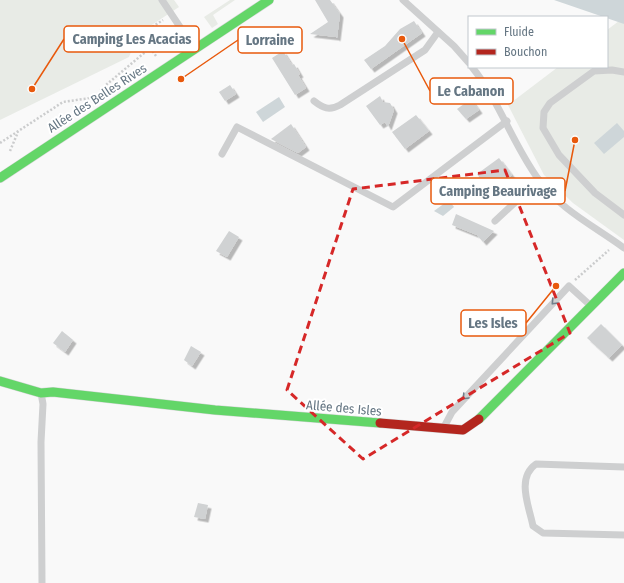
<svg xmlns="http://www.w3.org/2000/svg" width="624" height="583" viewBox="0 0 624 583" font-family="'Fira Sans Condensed',sans-serif">
<style>
.green{fill:#e8ebe6}
.water{fill:#ced6d9}
.building{fill:#d0d2d3;filter:url(#shadow)}
.lines{fill:none;stroke-linecap:round;stroke-linejoin:round}
.fast-casing{stroke:#d5d6d7;stroke-width:10}
.jam-casing{stroke:#d5d6d7;stroke-width:10}
.path{stroke:#cbcccd;stroke-width:2.5;stroke-dasharray:2 2;stroke-linecap:butt}
.lane{stroke:#cecfd0;stroke-width:7}
.fast{stroke:#63d668;stroke-width:9}
.jam{stroke:#b3261e;stroke-width:9}
.oneway{stroke:#707f8b}
.marked{fill:none;stroke:#d62828;stroke-width:3;stroke-dasharray:8 5;stroke-linejoin:round}
.labels{text-anchor:middle;dominant-baseline:central;stroke-width:4;stroke-linejoin:round;paint-order:stroke}
.street-label{font-size:13px;fill:#657683;stroke:#fff}
.leader{fill:none;stroke:#e8590c;stroke-width:1.5}
.callout-dot{fill:#e8590c;stroke:#fff;stroke-width:1.5}
.callout{fill:#fff;stroke:#e8590c;stroke-width:1.5}
.callout-label{font-size:14px;text-anchor:middle;font-weight:bold;fill:#657683}
</style>
<defs>
<filter id="shadow"><feDropShadow dx="3.5" dy="3.5" stdDeviation="0" flood-color="#0004"/></filter>
</defs>
<rect width="100%" height="100%" fill="#f9f9f9"/>
<!-- green -->
<g class="green">
<path d="M0,0H174L179,7L138,34L129,57L0,120Z"/>
<path d="M230,0H235L213,15L218,24L212,28L204,17Z"/>
<path d="M619,21L624,24V240L573,203L544,175L508,105L558,67H607V30Z"/>
</g>
<!-- water -->
<g class="water">
<path d="M554,0H624V24Z"/>
<path d="M279,97L285,107L263,122L256,112Z"/>
<path d="M617,123L624,131V137L604,154L594,143Z"/>
<path d="M449,200L454,207L443,216L434,211Z"/>
</g>
<!-- building -->
<g class="building">
<path d="M315,0H330L340,14L337,38L336,37L310,34L328,22Z"/>
<path d="M414,21L422,33L371,69L364,60L385,46L400,29Z"/>
<path d="M283,51L292,65L294,64L300,74L298,75L306,88L295,95L272,58Z"/>
<path d="M230,85L236,94L225,101L219,92Z"/>
<path d="M380,96L383,102L390,103L394,110L388,127L385,122L380,125L366,106Z"/>
<path d="M471,99L479,110L466,119L457,109Z"/>
<path d="M416,115L429,131L405,149L392,132Z"/>
<path d="M291,124L306,147L298,153L271,139Z"/>
<path d="M499,158L512,175L490,192L477,174Z"/>
<path d="M456,214L494,231L483,242L477,235L452,225Z"/>
<path d="M229,231L239,237L227,257L216,251Z"/>
<path d="M601,324L622,345L609,358L587,338Z"/>
<path d="M62,331L73,340L65,352L53,343Z"/>
<path d="M191,346L201,352L192,366L184,360Z"/>
<path d="M198,503L208,505L205,519L194,517Z"/>
</g>
<g class="lines">
<!-- fast casing -->
<g class="fast-casing">
<g id="fast">
<path d="M0,178L269,0"/>
<path d="M0,381L41,393L53,392L215,410L380,423"/>
<path d="M479,419L624,273"/>
</g>
</g>
<!-- jam casing -->
<g class="jam-casing">
<path id="jam" d="M380,423L463,430L479,419"/>
</g>
<!-- path -->
<g class="path">
<path d="M156,56L141,34L163,20"/>
<path d="M100,90L150,48"/>
<path d="M0,143L63,102L90,98"/>
<path d="M10,151L18,132"/>
<path d="M575,280L609,250"/>
</g>
<!-- lane -->
<g class="lane">
<path d="M162,0L194,48"/>
<path d="M403,0L454,46L469,63"/>
<path d="M472,67C500,102 513,145 539,180C561,210 594,226 624,248"/>
<path d="M624,72L612,70L594,71L550,103L544,112L543,128L559,155L595,193L624,215"/>
<path d="M314,101C323,108 329,111 340,105L425,50L438,32"/>
<path d="M222,154L237,127L393,207L507,121"/>
<path d="M495,221L539,180"/>
<path d="M41,393L43,404L41,442L42,583"/>
<path d="M444,427L452,412L569,286L591,306"/>
<path d="M624,467L536,464C516,478 529,506 533,526L543,533L624,535"/>
</g>
<!-- fast -->
<use href="#fast" class="fast"/>
<!-- jam -->
<use href="#jam" class="jam"/>
</g>
<!-- one-way arrows -->
<defs><path id="oneway-chevron" d="M-2-3.5L2.5 0L-2 3.5" fill="none" stroke-width="1.6" stroke-linecap="round" stroke-linejoin="round"/></defs>
<g class="oneway">
<use href="#oneway-chevron" transform="translate(554 302) rotate(133)"/>
<use href="#oneway-chevron" transform="translate(465 397) rotate(133)"/>
</g>
<!-- marked area -->
<path class="marked" d="M505,170L570,333L363,459L287,390L353,189Z"/>
<g class="labels">
<!-- street labels -->
<g class="street-label">
<text transform="translate(97 98) rotate(-33)">Allée des Belles Rives</text>
<text transform="translate(344 408) rotate(5)">Allée des Isles</text>
</g>
</g>
<!-- callouts -->
<path class="leader" d="M32 89L64 39M181 79L238 40M402 39L430 91M575 140L565 191M556 286L526 323"/>
<g class="callout-dot">
<circle cx="32" cy="89" r="4"/>
<circle cx="181" cy="79" r="4"/>
<circle cx="402" cy="39" r="4"/>
<circle cx="575" cy="140" r="4"/>
<circle cx="556" cy="286" r="4"/>
</g>
<g class="callout">
<rect x="64" y="26" width="135" height="26" rx="4"/>
<rect x="238" y="27" width="64" height="26" rx="4"/>
<rect x="430" y="78" width="83" height="26" rx="4"/>
<rect x="431" y="178" width="134" height="26" rx="4"/>
<rect x="461" y="310" width="65" height="26" rx="4"/>
</g>
<g class="callout-label">
<text x="132" y="44">Camping Les Acacias</text>
<text x="270" y="45">Lorraine</text>
<text x="471" y="96">Le Cabanon</text>
<text x="498" y="196">Camping Beaurivage</text>
<text x="493" y="328">Les Isles</text>
</g>
<!-- legend -->
<rect x="468" y="16" width="140" height="52" fill="#ffffff" stroke="#c1c8cd"/>
<rect x="476" y="29" width="20" height="6" fill="#63d668" stroke="#c1c8cd"/>
<text x="504" y="36" font-size="12" fill="#657683">Fluide</text>
<rect x="476" y="49" width="20" height="6" fill="#b3261e" stroke="#c1c8cd"/>
<text x="504" y="56" font-size="12" fill="#657683">Bouchon</text>
</svg>
